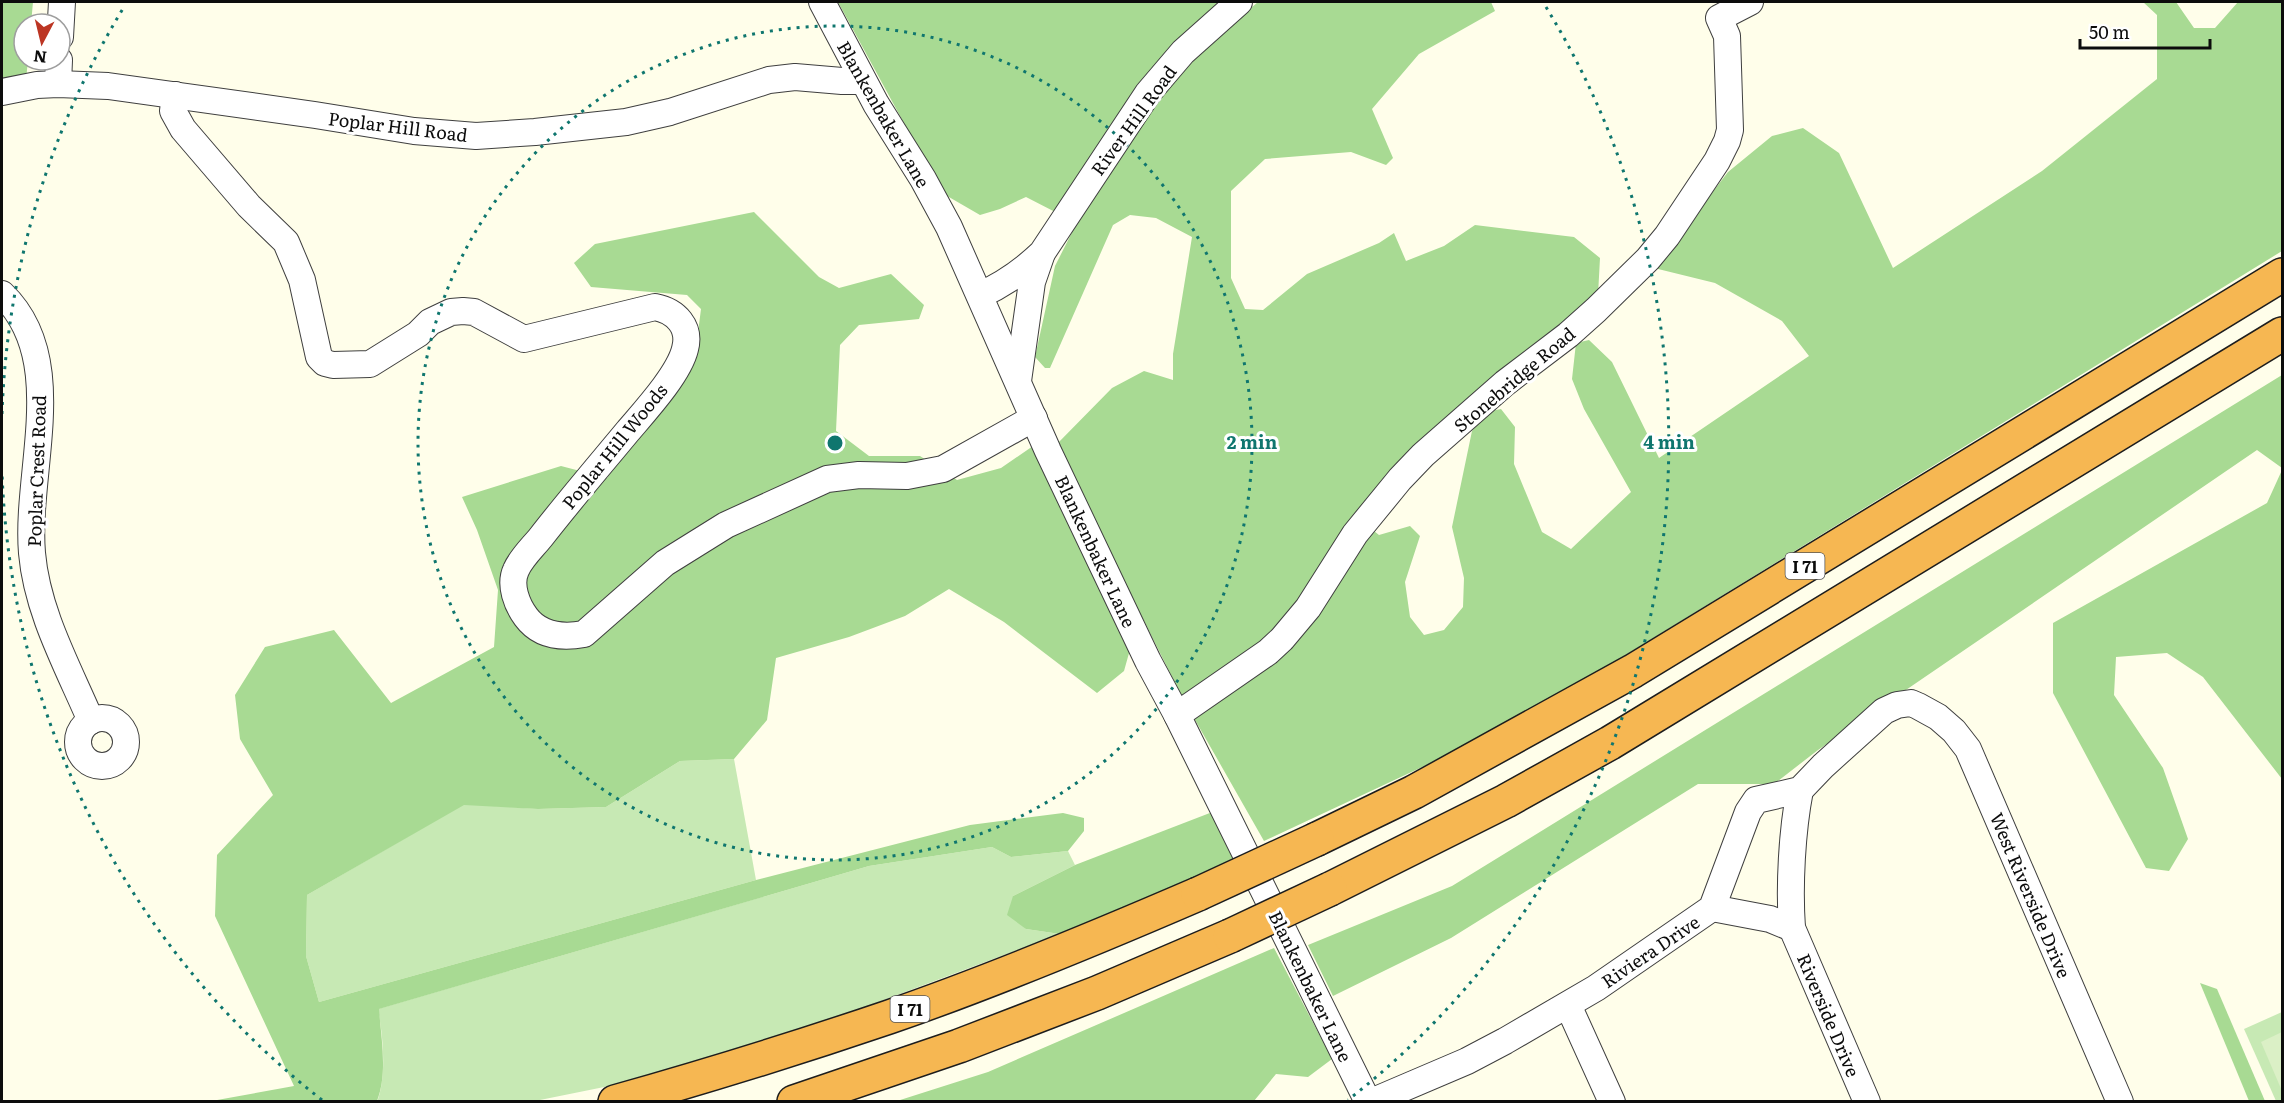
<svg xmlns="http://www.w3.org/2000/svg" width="2284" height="1103" viewBox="0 0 2284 1103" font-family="Literata,serif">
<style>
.green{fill:#c7e9b4}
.forest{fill:#a8da93}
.pitch{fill:#dbf0c6}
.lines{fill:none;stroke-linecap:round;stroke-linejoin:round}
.minor-casing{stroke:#3f3f3f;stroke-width:28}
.highway-casing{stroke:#1d1d1d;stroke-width:36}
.minor{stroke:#fff;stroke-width:26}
.highway{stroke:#f6b752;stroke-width:33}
.highway-bridge-casing{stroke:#1d1d1d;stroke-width:36;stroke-linecap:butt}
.highway-bridge{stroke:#f6b752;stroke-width:33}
.ring{fill:none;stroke:#0f766e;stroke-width:3;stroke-dasharray:3 6}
.labels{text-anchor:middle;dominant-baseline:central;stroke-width:6;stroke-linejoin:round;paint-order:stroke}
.shield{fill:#fff;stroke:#555;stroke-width:1.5}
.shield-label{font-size:16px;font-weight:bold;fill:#0c0c0c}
.street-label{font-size:18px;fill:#0c0c0c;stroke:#fff}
.centre{fill:#0f766e;stroke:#fff;stroke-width:3}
.ring-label{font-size:18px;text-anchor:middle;font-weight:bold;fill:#0f766e;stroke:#fff;stroke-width:6;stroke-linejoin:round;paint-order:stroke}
</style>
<rect width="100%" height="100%" fill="#fffeea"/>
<!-- green -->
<g class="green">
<path d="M734,759L756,880L319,1002L306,956L307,895L464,804L538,809L606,807L680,761Z"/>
<path d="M992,847L1011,857L1068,851L1075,865L1013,896L1026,929L1060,934L825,1022L619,1084L535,1101L377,1102C387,1076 383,1036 378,1009L869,866Z"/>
<path d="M2282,1012V1101H2276L2244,1029Z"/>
</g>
<!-- forest -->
<g class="forest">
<path d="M2,2H33L31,24H24V60H28L26,80H2Z"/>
<path d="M838,2H1228L1061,215L1026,197L1000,209L980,215L942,193Z"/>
<path d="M1258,2H1491L1495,11L1419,54L1372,109L1393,158L1386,165L1351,152L1265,159L1231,191V278L1245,309L1263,310L1307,274L1379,243L1394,233L1406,261L1444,246L1475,225L1574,237L1600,258L1598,295L1355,516L1379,535L1410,526L1420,536L1405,582L1410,617L1424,635L1444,630L1463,607L1464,578L1452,527L1472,431L1486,412L1501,409L1515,427L1514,464L1542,532L1571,549L1631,492L1584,409L1572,379L1576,343L1589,340L1612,362L1659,458L1809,356L1782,321L1715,283L1654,268L1728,172L1772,136L1803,128L1839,153L1893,268L2042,171L2157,79V15L2143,2H2176L2194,28H2215L2238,2H2282V251L1512,725L1264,841L1182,697L1056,445L1112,388L1144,371L1173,380V354L1192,237L1156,218L1130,215L1113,225L1050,368H1045L1035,357L1055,266L1098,181L1178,70Z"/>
<path d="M754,212L819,277L839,288L891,274L924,305L919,319L859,325L840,345L836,431L869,456H920L957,480L1001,468L1033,446L1131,646L1124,671L1097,693L1004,622L949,589L905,616L849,637L776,658L767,720L734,759L680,761L606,807L538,809L464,805L307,895L306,956L319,1002L756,880L970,825L1063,813L1084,818V831L1068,851L1011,857L992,847L869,866L379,1009C381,1038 388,1073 377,1101L206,1102L294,1086L215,916L217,855L273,795L240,739L235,695L265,647L334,630L391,703L494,647L498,590L477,530L462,497L561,466L607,478L695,356L701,309L687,295L591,287L574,263L595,244Z"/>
<path d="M2282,375V468L2257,450L1818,750L1774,784H1698L1451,938L1333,996L1308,945L1452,886Z"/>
<path d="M2282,470V779L2203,677L2167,653L2116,657L2114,695L2163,768L2188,839L2169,871L2146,868L2053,693V623L2267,503Z"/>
<path d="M1215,811L1235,860L1060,934L1026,929L1007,915L1013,896L1075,865Z"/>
<path d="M1274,948L1332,1059L1308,1077L1276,1074L1254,1101H897L988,1072Z"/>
<path d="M2200,983L2217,989L2265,1101H2249Z"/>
</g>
<!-- pitch -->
<path class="pitch" d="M2282,1032V1091L2261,1042Z"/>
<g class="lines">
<!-- minor casing -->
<g class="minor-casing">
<g id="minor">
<path d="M822,2L876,104L923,179L949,227L1048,451L1148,661L1177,715L1368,1102"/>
<path d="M60,37L62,2"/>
<path d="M58,84L59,60"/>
<path d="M2,92L37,85L58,84L108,86L315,115L414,131L476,136L535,132L626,122L670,112L769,80L795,77L842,81H862"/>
<path d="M175,95L173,111L183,129L249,206L286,242L302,280L319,357L325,363L333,365L370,364L418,334L430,322L451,312L463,311L474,312L524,339L655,307C676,311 691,327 685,349C679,374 645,411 628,431C599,466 569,501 541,537C533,547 521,558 516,570C509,585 517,605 526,617C540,636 562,638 584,634L665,563L726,525L827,479L859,475L907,476L943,469L1034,418"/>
<path d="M2,294C70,359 25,470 32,553C37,612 68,667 91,721"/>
<path d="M980,295C1005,284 1023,271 1042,253L1148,93L1183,52L1239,2"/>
<path d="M1018,381L1032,282L1041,256"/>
<path d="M1177,715L1268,652L1282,639L1308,608L1355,534L1400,479L1423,455L1505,383L1568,335L1596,310L1648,259L1667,236L1717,161L1727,141L1730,130L1727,36L1719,18L1750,2"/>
<circle cx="102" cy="742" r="24"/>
<path d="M1800,790C1792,831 1789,886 1792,928L1867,1102"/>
<path d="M1712,908L1770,919L1792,928"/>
<path d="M1568,1005L1612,1102"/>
<path d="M1371,1102L1467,1061L1505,1041L1596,988L1712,908L1748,812L1756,800L1800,790L1823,766L1884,711L1897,705L1911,703L1918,706L1938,717L1954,731L1968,749L2120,1102"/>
</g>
</g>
<!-- highway casing -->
<g class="highway-casing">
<g id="highway">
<path d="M1317,839L1414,792L1633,671L2282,275"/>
<path d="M1330,889L1506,801L1610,743L2282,334"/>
<path d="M615,1102C707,1076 798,1048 889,1017C993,981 1096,938 1198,894"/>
<path d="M794,1102L959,1046L1097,993L1230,936"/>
</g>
</g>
<!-- minor -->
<use href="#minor" class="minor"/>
<!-- highway -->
<use href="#highway" class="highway"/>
<!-- highway-bridge casing -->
<g class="highway-bridge-casing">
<g id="highway-bridge">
<path d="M1198,894L1317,839"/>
<path d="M1230,936L1330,889"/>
</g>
</g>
<!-- highway-bridge -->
<use href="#highway-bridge" class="highway-bridge"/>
</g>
<!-- distance rings -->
<g class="ring">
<circle cx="835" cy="443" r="417"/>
<path d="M322 1100A834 834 0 0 1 2 472M2 414A834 834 0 0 1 124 7M1546 7A834 834 0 0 1 1348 1100"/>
</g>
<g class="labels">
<!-- shield labels -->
<g class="shield">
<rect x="1785.5" y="553" width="39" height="26" rx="4.5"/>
<rect x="890.5" y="996" width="39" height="26" rx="4.5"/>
</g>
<g class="shield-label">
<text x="1805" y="566">I 71</text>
<text x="910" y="1009">I 71</text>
</g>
<!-- street labels -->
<g class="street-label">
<text transform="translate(884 114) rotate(60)">Blankenbaker Lane</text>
<text transform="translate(1133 120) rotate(-54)">River Hill Road</text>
<text transform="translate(398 126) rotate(7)">Poplar Hill Road</text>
<text transform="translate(1514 379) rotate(-40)">Stonebridge Road</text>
<text transform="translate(614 446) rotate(-51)">Poplar Hill Woods</text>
<text transform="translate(36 471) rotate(-88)">Poplar Crest Road</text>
<text transform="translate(1096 551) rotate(65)">Blankenbaker Lane</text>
<text transform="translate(2031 895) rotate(67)">West Riverside Drive</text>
<text transform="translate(1650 951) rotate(-34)">Riviera Drive</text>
<text transform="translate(1311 986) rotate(64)">Blankenbaker Lane</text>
<text transform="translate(1829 1015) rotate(67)">Riverside Drive</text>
</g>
</g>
<circle cx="835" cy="443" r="9" class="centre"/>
<g class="ring-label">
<text x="1252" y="449">2 min</text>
<text x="1669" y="449">4 min</text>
</g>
<!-- border -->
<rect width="2284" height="1103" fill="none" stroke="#0c0c0c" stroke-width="6"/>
<!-- north arrow -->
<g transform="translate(42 42) rotate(187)"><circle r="28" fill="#ffffff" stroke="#9e9e9e" stroke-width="1.5"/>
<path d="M0-4.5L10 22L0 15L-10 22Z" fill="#bc3523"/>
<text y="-9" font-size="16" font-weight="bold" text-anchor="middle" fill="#0c0c0c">N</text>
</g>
<!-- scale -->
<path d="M2080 39v9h130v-9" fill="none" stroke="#0c0c0c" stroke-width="3"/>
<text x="2089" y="39" font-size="18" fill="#0c0c0c" stroke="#ffffff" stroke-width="4.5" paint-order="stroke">50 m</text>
</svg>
